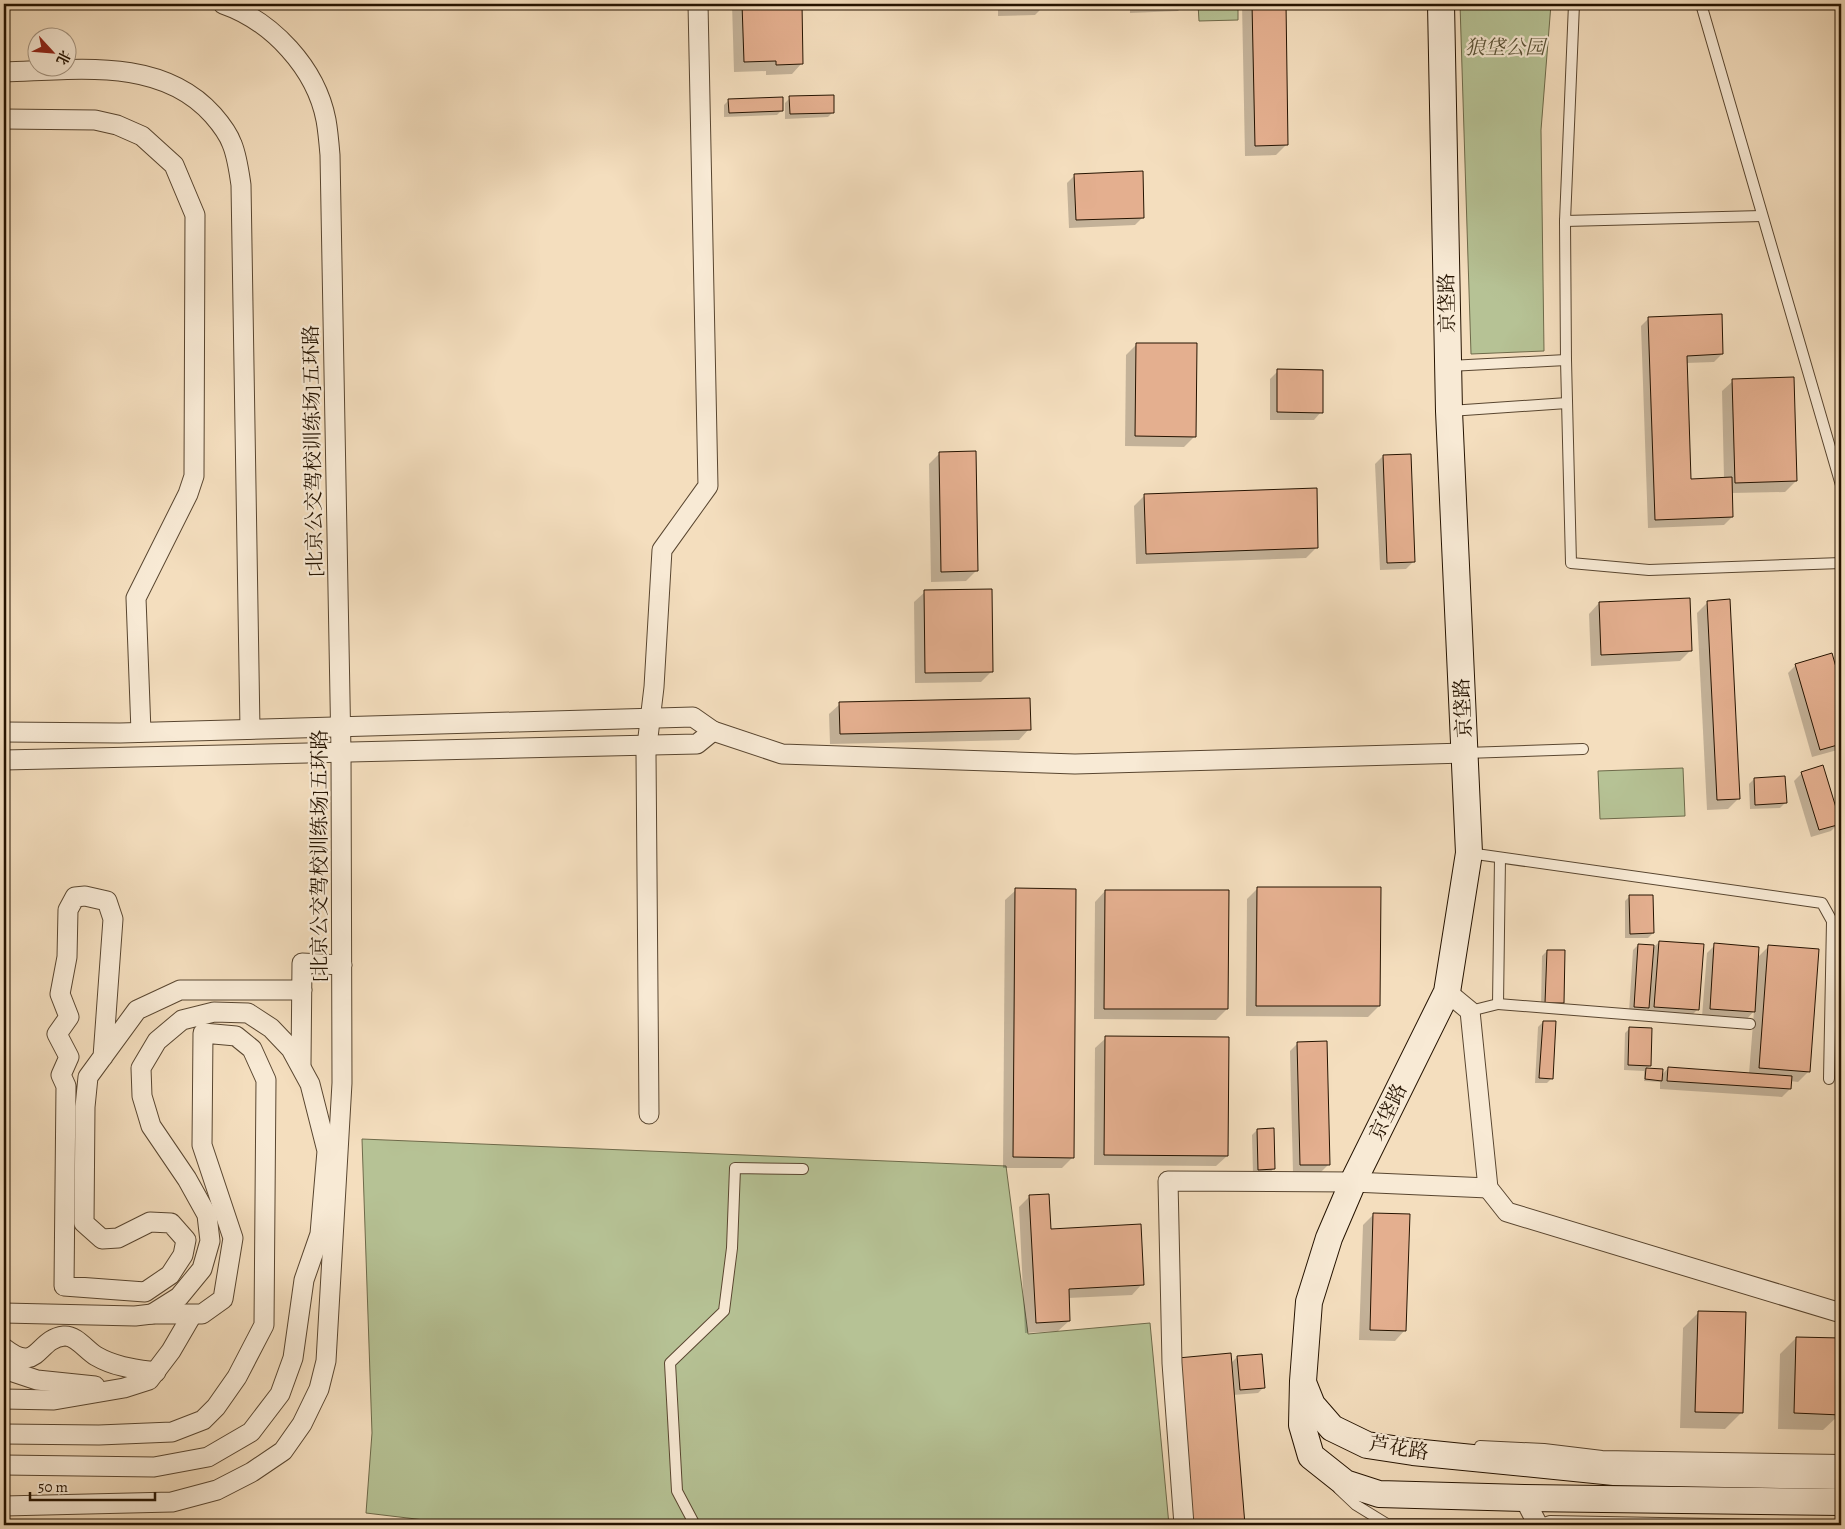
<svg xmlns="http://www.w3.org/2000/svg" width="1845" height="1529" viewBox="0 0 1845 1529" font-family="Alegreya,'Noto Serif SC',serif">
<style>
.green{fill:#b6c295;stroke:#6e6a4a}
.shadow{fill:#0003}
.building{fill:#e4af8f;stroke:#251300}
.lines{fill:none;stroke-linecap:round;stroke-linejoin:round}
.lane-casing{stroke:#594630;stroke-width:12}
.street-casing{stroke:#594630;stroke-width:21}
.secondary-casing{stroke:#251300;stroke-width:28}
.lane{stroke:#f8ead5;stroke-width:10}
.street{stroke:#f8ead5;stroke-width:19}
.secondary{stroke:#f8ead5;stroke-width:26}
.labels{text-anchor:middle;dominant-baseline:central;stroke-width:4.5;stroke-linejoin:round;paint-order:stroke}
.park-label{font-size:20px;font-style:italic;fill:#585034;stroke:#f8ead5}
.street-label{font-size:20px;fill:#251300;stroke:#f8ead5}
</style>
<rect width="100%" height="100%" fill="#f4debe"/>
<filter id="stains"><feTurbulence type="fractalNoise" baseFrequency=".004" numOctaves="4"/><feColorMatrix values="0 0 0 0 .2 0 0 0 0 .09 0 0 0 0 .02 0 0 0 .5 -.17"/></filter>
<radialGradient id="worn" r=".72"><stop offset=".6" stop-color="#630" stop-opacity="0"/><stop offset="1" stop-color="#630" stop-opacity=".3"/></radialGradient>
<!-- green -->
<g class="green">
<path d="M1198,4H1238V20L1199,21Z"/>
<path d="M1460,4H1551L1541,130L1544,351L1471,354Z"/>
<path d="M1683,768L1685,816L1600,819L1598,771Z"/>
<path d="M362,1139L1006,1166L1028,1334L1150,1323L1169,1525H466L366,1513L372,1433Z"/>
</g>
<!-- shadow -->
<g class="shadow">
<path d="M732,4H800L802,63L792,74L766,75V71L734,72Z"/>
<path d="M998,4H1043V7L1035,15L998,16Z"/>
<path d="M1130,4H1185L1178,11L1130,13Z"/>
<path d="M1242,4H1284L1287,144L1276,155L1245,156Z"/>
<path d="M790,98L833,112L828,117L785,119V103Z"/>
<path d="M729,100L782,110L777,115L724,117V105Z"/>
<path d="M1075,175L1143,217L1135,225L1069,228L1067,183Z"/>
<path d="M1649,318L1722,354L1714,362L1686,363L1690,480L1724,479L1722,391L1733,381L1796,481L1785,492L1731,493L1732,517L1724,525L1648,528L1641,326Z"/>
<path d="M1137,344L1195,436L1184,447L1125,446L1126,355Z"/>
<path d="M1278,371L1321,412L1314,420H1270V379Z"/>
<path d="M940,453L977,570L966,581L931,582L929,464Z"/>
<path d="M1383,456L1414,561L1406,569L1380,570L1375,464Z"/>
<path d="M1144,496L1317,547L1306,558L1136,564L1134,506Z"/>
<path d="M925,592L992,671L981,682L915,683L914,602Z"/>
<path d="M1708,602L1738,799L1728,809L1707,810L1697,613Z"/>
<path d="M1599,603L1691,650L1680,661L1591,666L1589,614Z"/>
<path d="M1831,655L1841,689V749L1812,757L1788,673L1796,665Z"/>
<path d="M840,704L1029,729L1019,740L830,744L829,714Z"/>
<path d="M1802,773L1839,823L1831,831L1811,837L1794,781Z"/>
<path d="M1754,779L1785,803L1780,808L1750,809L1749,784Z"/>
<path d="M1258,888L1379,1006L1368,1017L1246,1016L1247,899Z"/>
<path d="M1016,890L1073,1157L1062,1168H1003L1005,900Z"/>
<path d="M1105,891L1227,1009L1216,1020L1094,1019L1095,902Z"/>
<path d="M1630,896L1653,933L1648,938H1625V901Z"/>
<path d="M1659,942L1698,1009L1690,1017L1647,1014V1009L1643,1013L1629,1012L1633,950L1638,945L1652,949Z"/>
<path d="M1715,945L1757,958L1769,946L1809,1071L1798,1082L1790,1081V1089L1782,1097L1660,1089V1082L1644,1081V1071L1624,1070L1625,1033L1630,1028L1650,1066L1646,1069L1661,1076L1668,1068L1749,1074L1754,1011L1746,1020L1702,1017L1707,953Z"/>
<path d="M1547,951L1562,1003L1557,1008L1541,1007L1542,956Z"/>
<path d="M1543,1022L1552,1078L1547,1083H1535L1538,1027Z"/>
<path d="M1106,1038L1227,1156L1216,1166L1094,1165L1095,1048Z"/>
<path d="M1298,1043L1329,1164L1321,1172L1293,1173L1290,1051Z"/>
<path d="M1257,1130L1274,1168L1269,1174H1253L1252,1135Z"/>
<path d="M1030,1196L1050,1230L1142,1284L1132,1295L1068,1298L1069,1321L1058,1331L1025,1333L1019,1207Z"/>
<path d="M1374,1214L1405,1330L1395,1341L1359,1340L1363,1225Z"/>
<path d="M1699,1312L1741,1413L1725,1429L1680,1428L1683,1328Z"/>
<path d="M1796,1338L1841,1340L1840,1414L1823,1430L1778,1429L1780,1354Z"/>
<path d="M1237,1357L1263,1388L1258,1393L1233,1395L1244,1525H1180L1231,1363Z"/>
</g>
<!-- building -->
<g class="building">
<path d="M742,4H802L803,64L776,65V61L744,62Z"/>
<path d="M1006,4H1044V7L1006,9Z"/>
<path d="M1138,4H1178L1138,5Z"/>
<path d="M1252,4H1286L1288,145L1255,146Z"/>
<path d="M834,95V113L790,114L789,96Z"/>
<path d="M783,97V111L729,113L728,99Z"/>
<path d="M1143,171L1144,218L1076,220L1074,174Z"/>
<path d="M1722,314L1723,354L1687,356L1691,479L1732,477L1733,517L1655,520L1648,317Z"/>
<path d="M1136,343H1197L1196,437L1135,436Z"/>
<path d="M1277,369L1323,370V413L1277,412Z"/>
<path d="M1794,377L1797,481L1735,483L1732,379Z"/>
<path d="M976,451L978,571L941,572L939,452Z"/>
<path d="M1411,454L1415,562L1387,563L1383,455Z"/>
<path d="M1317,488L1318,548L1146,554L1144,494Z"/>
<path d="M992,589L993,672L925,673L924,590Z"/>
<path d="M1690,598L1692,651L1601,655L1599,602Z"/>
<path d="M1730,599L1740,799L1717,800L1707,601Z"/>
<path d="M1832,653L1841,685V744L1820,750L1795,664Z"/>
<path d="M1030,698L1031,730L840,734L839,702Z"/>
<path d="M1823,765L1841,824L1819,830L1801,772Z"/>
<path d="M1785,776L1787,803L1755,805L1754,778Z"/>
<path d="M1257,887H1381L1380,1006H1256Z"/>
<path d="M1015,888L1076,889L1074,1158L1013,1157Z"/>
<path d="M1105,890H1229L1228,1009H1104Z"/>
<path d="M1629,895H1653L1654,933L1630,934Z"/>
<path d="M1659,941L1704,944L1699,1010L1654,1007Z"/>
<path d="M1714,943L1759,947L1755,1012L1710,1009Z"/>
<path d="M1638,944L1654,945L1649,1008L1634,1007Z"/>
<path d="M1768,945L1819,949L1810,1072L1759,1068Z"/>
<path d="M1547,950H1565L1564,1003H1545Z"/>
<path d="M1543,1021H1556L1553,1079L1539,1078Z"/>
<path d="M1629,1027L1652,1028L1651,1066L1628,1065Z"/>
<path d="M1105,1036L1229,1037L1228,1156L1104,1155Z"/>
<path d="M1327,1041L1330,1165H1300L1297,1042Z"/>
<path d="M1668,1067L1792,1076L1791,1089L1667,1081Z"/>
<path d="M1646,1068L1663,1069L1662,1081L1645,1079Z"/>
<path d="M1274,1128L1275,1169L1258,1170L1257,1129Z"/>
<path d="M1049,1194L1051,1229L1141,1224L1144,1285L1069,1289L1070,1321L1036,1323L1029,1195Z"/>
<path d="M1373,1213L1410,1214L1406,1331L1370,1330Z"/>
<path d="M1698,1311L1746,1312L1743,1413L1695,1412Z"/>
<path d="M1796,1337L1841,1338V1415L1794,1413Z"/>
<path d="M1231,1353L1245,1525H1191L1178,1358Z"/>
<path d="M1262,1354L1265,1388L1240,1390L1237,1356Z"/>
</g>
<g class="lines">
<!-- lane casing -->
<g class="lane-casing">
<g id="lane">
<path d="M1574,4L1565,221L1566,360L1571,563L1649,570L1841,563"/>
<path d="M1701,4L1841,485"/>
<path d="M1565,221L1762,216"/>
<path d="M1449,366L1566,360"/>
<path d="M1450,411L1567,403"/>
<path d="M1465,753L1583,749"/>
<path d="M1469,853L1822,903L1832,921L1829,1079"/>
<path d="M1498,1004L1750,1024"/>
<path d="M1470,1011L1498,1004L1500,858"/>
<path d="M1480,1446L1544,1449L1602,1456L1841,1460"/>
<path d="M1339,1489L1356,1505L1387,1524L1538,1525L1550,1521L1772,1525"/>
<path d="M695,1525L677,1491L670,1363L724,1311L732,1248L735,1168L803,1169"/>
</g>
</g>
<!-- street casing -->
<g class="street-casing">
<g id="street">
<path d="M4,72C74,70 161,56 213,115C220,123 228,133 232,144C237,156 239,171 241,185L250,729"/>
<path d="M4,119L95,120L117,125L142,136L174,165L195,215L194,476L188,494L136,598L141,732"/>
<path d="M4,732L120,733L693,717L713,731L782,754L1075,764L1465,753"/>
<path d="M4,760L697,744L713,731"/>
<path d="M1447,992L1470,1011L1488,1188L1507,1212L1841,1313"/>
<path d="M103,1057L113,919L107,901L85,896L75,897L68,910L67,957L60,994L69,1017L57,1034L69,1057L61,1075L66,1086L64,1286L145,1292L170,1275L183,1255L186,1240L171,1223L150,1222L118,1238L102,1239L84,1223L85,1107L88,1077L137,1010L180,990H302"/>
<path d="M301,1064L302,963L342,965"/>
<path d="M649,1114L646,754L654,687L662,550L708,486L698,4"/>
<path d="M4,1313L135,1316L152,1314H202L223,1299L233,1238L202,1145L203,1033L236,1036L252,1049L266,1080L264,1325L237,1377L216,1407L203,1420L172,1432L99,1435L4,1434"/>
<path d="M4,1348C39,1375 36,1339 64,1336C76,1335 86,1350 96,1356C115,1367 135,1369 156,1372"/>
<path d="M4,1369L37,1380L95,1386"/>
<path d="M4,1399L54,1400L124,1388L149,1380L171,1351L192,1315"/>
<path d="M4,1465L154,1467L208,1457L251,1432L280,1394L293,1358L304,1280L320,1234L327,1151L310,1084L291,1049L271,1028L248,1013L214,1012L182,1020L157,1041L141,1068L142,1096L151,1126L187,1179L207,1215L210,1241L202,1269L179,1297L152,1314"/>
<path d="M1524,1498L1538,1525"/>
<path d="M4,1506L172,1502L217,1490L252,1472L283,1451L302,1424L319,1389L326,1361L342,1083L341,752L330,155C329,143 328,131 326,120C316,68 272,21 223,4"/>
<path d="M1184,1525L1172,1363L1168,1181L1353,1182L1488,1188"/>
</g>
</g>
<!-- secondary casing -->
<g class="secondary-casing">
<g id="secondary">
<path d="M1441,4L1449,411L1469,853L1447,992L1353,1182L1329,1238L1309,1302L1303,1381L1302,1425L1311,1456L1345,1483L1379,1494L1524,1498L1841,1502"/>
<path d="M1304,1385L1312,1405L1332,1428L1367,1445L1413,1452L1614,1472L1841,1476"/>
</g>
</g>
<!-- lane -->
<use href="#lane" class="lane"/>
<!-- street -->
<use href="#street" class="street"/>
<!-- secondary -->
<use href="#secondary" class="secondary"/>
</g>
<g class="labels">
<!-- park labels -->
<g class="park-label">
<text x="1505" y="47">狼垡公园</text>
</g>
<!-- street labels -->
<g class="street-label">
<text transform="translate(1447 303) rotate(-91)">京垡路</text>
<text transform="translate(313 451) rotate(-91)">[北京公交驾校训练场]五环路</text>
<text transform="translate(1463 708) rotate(-93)">京垡路</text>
<text transform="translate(319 856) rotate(-90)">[北京公交驾校训练场]五环路</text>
<text transform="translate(1388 1112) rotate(-64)">京垡路</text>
<text transform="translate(1399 1448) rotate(9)">芦花路</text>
</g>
</g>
<!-- margin -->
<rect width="1845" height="1529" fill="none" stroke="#f4debe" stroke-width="20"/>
<rect x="5" y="5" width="1835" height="1519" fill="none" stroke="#251300" stroke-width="2.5"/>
<rect x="10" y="10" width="1825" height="1509" fill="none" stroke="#251300"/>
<!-- north arrow -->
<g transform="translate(52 52) rotate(116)"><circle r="24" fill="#f8ead5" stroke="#a49480"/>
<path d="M0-4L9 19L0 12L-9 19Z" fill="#8f2418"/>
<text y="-8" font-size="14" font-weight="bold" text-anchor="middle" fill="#251300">北</text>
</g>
<!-- scale -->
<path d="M30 1492v8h125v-8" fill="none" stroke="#251300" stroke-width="2.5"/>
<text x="38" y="1492" font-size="15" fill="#251300" stroke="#f8ead5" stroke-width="4" paint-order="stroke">50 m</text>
<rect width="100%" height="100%" filter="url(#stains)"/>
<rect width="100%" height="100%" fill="url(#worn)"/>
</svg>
